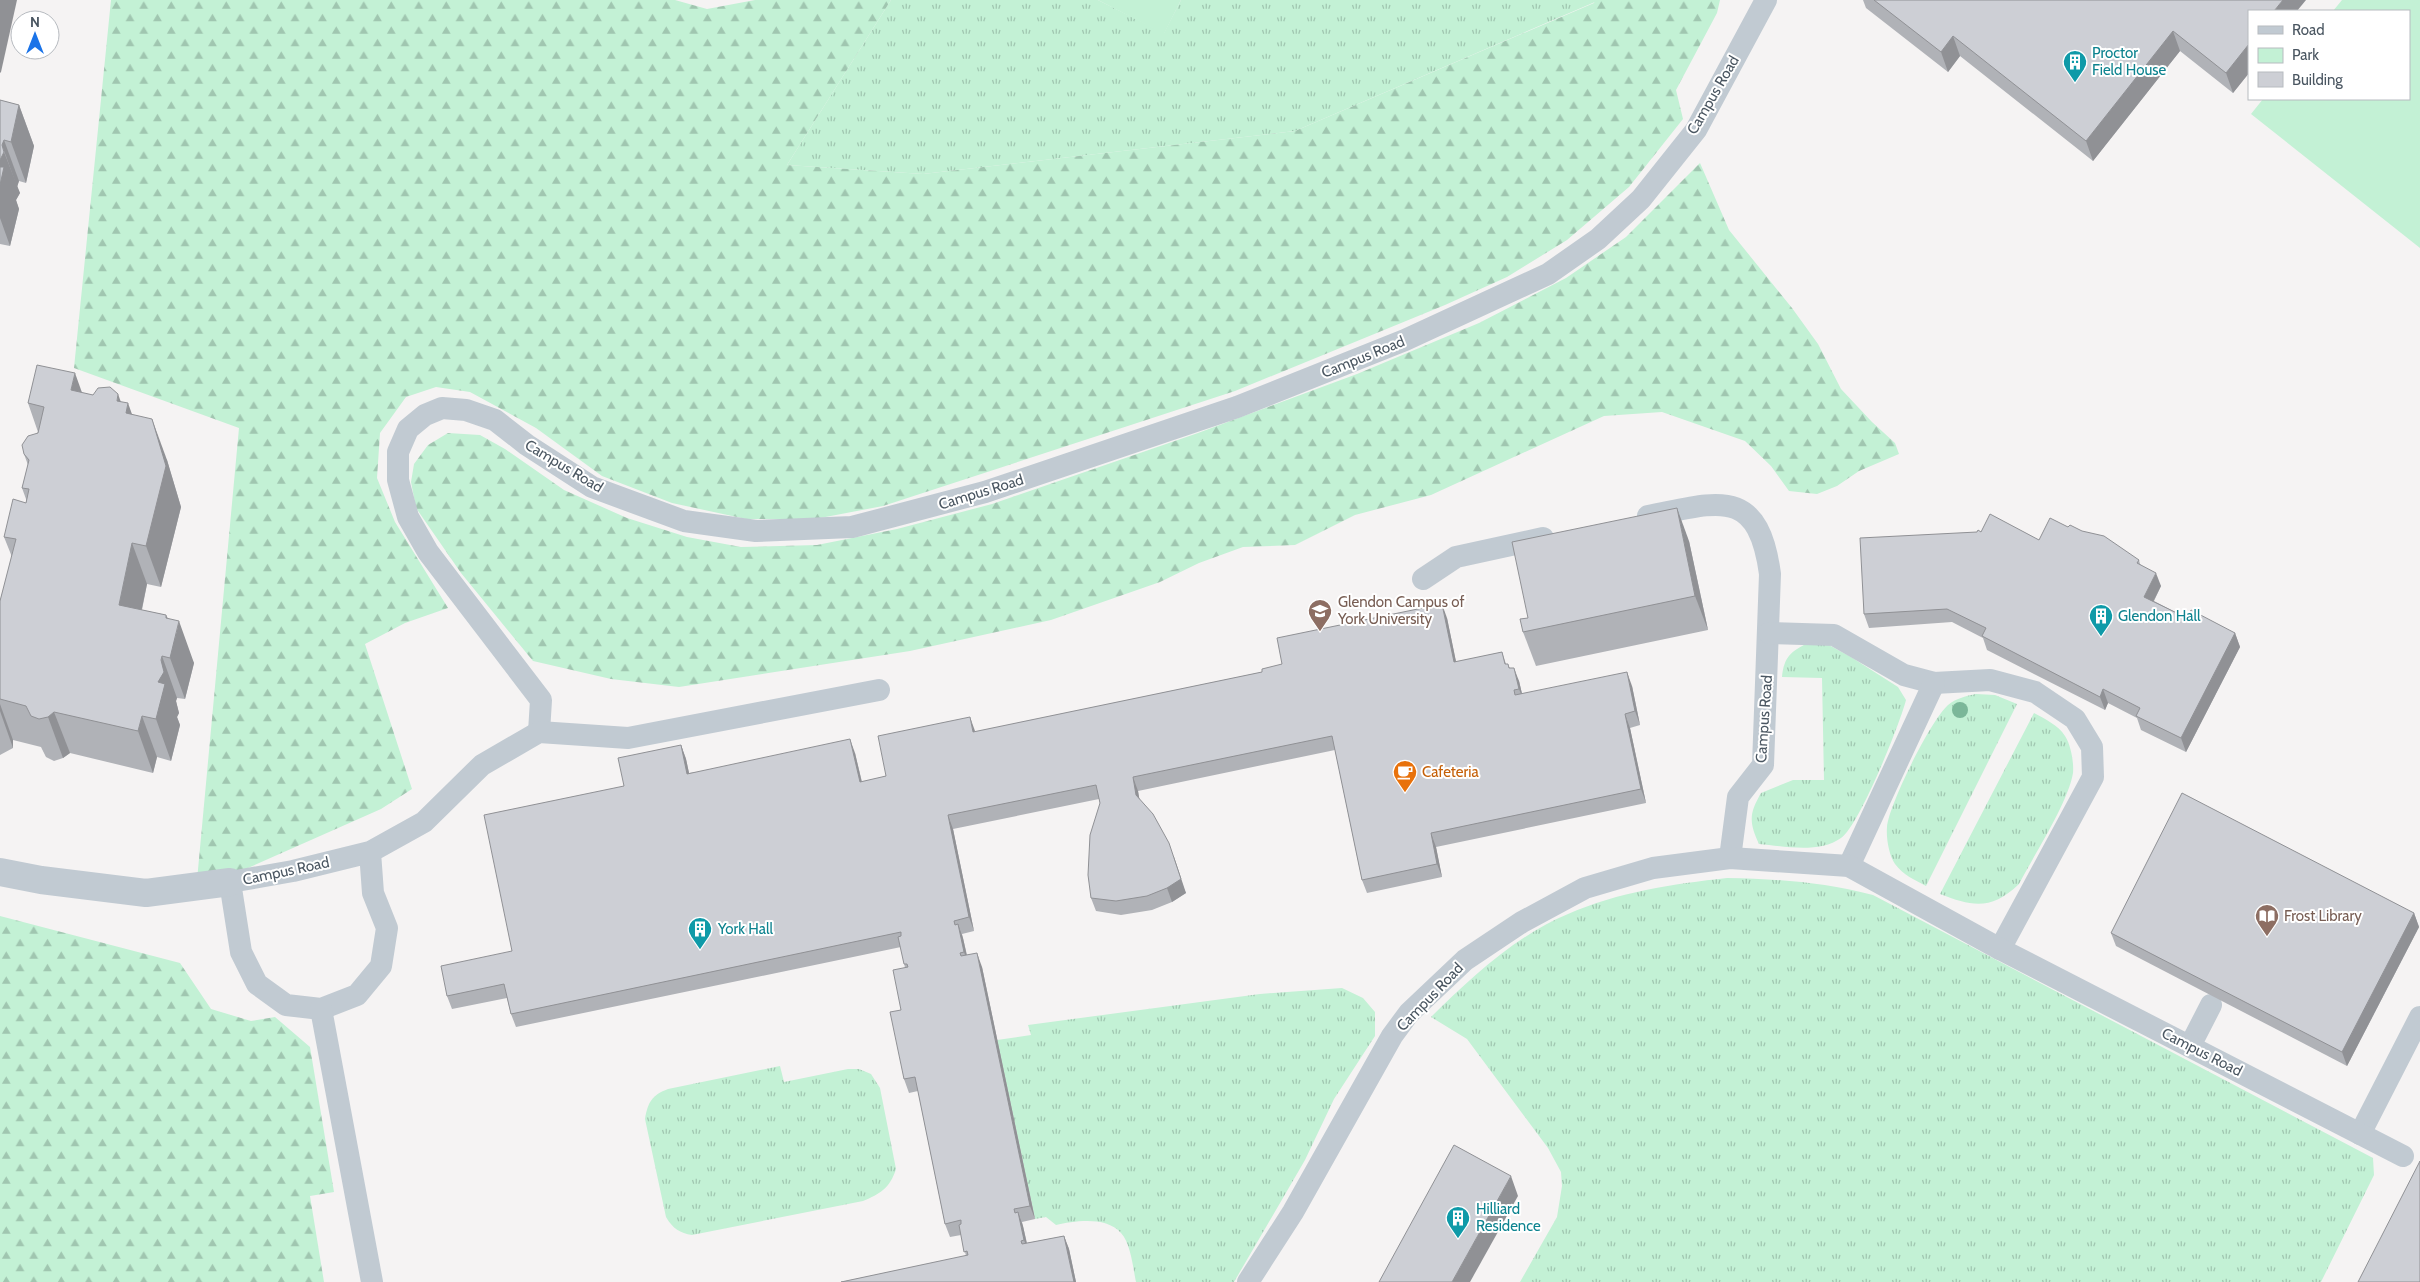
<svg xmlns="http://www.w3.org/2000/svg" width="2420" height="1282" viewBox="0 0 2420 1282" font-family="Cabin,sans-serif">
<style>
.grass{fill:url(#grass-tufts)}
.forest{fill:url(#forest-firs)}
.park{fill:#c3f1d5}
.lines{fill:none;stroke-linecap:round;stroke-linejoin:round}
.service{stroke:#c1cad2;stroke-width:22}
.minor{stroke:#c1cad2;stroke-width:28}
.tree{fill:#7bb799}
.wall{fill:#b0b2b7}
.shaded-wall{fill:#909195}
.building{fill:#cdcfd5;stroke:#909195}
.labels{text-anchor:middle;dominant-baseline:central;stroke-width:4;stroke-linejoin:round;paint-order:stroke}
.culture-label{font-size:15px;fill:#0d838f;stroke:#fff;text-anchor:start}
.street-label{font-size:15px;fill:#4a5661;stroke:#fff}
.education-label{font-size:15px;fill:#785e54;stroke:#fff;text-anchor:start}
.food-label{font-size:15px;fill:#c56008;stroke:#fff;text-anchor:start}
</style>
<defs>
<pattern id="grass-tufts" width="24" height="20" patternUnits="userSpaceOnUse" patternTransform="scale(1.25)"><rect width="24" height="20" fill="#c3f1d5"/><path d="M3 7l-1-3M5 7V3M7 7l1-3M15 17l-1-3M17 17v-4M19 17l1-3" fill="none" stroke="#a0c6b0"/></pattern>
<pattern id="forest-firs" width="22" height="20" patternUnits="userSpaceOnUse" patternTransform="scale(1.25)"><rect width="22" height="20" fill="#c3f1d5"/><path d="M5 1l3.5 6h-7zM16 11l3.5 6h-7z" fill="#a0c6b0"/></pattern>
</defs>
<rect width="100%" height="100%" fill="#f5f3f3"/>
<!-- grass -->
<g class="grass">
<path d="M891,0H1098L1164,33L1181,0H1595V2L1295,131L923,174L787,165Z"/>
<path d="M1808,643L1827,644L1851,657L1898,687L1906,700C1900,724 1859,826 1841,838C1819,854 1783,846 1759,844C1749,822 1749,814 1761,793L1793,780H1824L1822,678L1782,677C1784,657 1791,651 1808,643Z"/>
<path d="M1976,694L1995,695L2017,704L1926,886C1915,880 1903,875 1895,864C1889,855 1886,838 1887,827C1889,804 1931,720 1948,705C1957,698 1966,696 1976,694Z"/>
<path d="M2034,713C2045,719 2058,725 2065,736C2071,745 2074,763 2073,773C2068,803 2034,855 2019,884C1992,910 1973,907 1940,894Z"/>
<path d="M1727,878C1779,879 1822,882 1873,895L2373,1158L2374,1175L2321,1282H1520L1557,1217L1562,1186L1561,1172L1548,1148L1467,1039L1431,1017C1471,978 1515,936 1568,914C1618,892 1673,884 1727,878Z"/>
<path d="M1342,988L1363,998L1375,1012V1036L1334,1099L1305,1160L1234,1282H1136C1133,1268 1131,1244 1121,1233C1106,1216 1075,1221 1056,1225L1046,1217L1035,1219L997,1040L1031,1035L1028,1025L1260,994Z"/>
<path d="M780,1066L784,1082L848,1069H859L871,1074L880,1088L896,1169C890,1188 880,1194 863,1201L692,1235C680,1233 673,1229 666,1217L645,1119C648,1102 652,1095 668,1089Z"/>
</g>
<!-- forest -->
<g class="forest">
<path d="M111,0H675L707,9L755,0H891L787,165L923,174L1295,131L1594,3L1595,0H1720L1717,13L1676,90L1683,119L1629,187L1567,240L1507,277L1445,305L1235,391L883,506L815,519H746L672,503L602,476L536,428L470,392L436,387L406,397L380,433L377,478L395,522L448,608L405,623L365,644L412,789L381,809L196,891L239,428L74,368Z"/>
<path d="M1700,163L1729,230L1792,308L1818,344L1841,389L1872,422L1895,443L1899,454L1859,471L1837,486L1817,494L1789,491L1771,466L1745,441L1662,412L1604,416L1431,495L1355,515L1295,545L1243,547L1199,563L1160,582L1051,620L910,651L679,687L611,679L533,661L461,573L416,508L411,482L414,464L428,445L448,433L480,435L505,449L564,490L627,518L687,537L741,547L817,545L897,529L992,504L1198,433L1357,374L1479,323L1566,278L1626,237Z"/>
<path d="M0,916L180,963L211,1009L251,1021L275,1017L310,1047L334,1192L310,1196L324,1282H0Z"/>
</g>
<!-- park -->
<g class="park">
<path d="M1098,0H1181L1164,34Z"/>
<path d="M2342,0H2420V248L2251,114L2263,99H2409V11H2333Z"/>
</g>
<g class="lines">
<!-- service -->
<g class="service">
<path d="M1648,516C1716,503 1758,484 1770,574L1763,765L1738,797L1730,858"/>
<path d="M1423,579L1456,557L1543,538"/>
<path d="M1769,633L1834,635L1904,675L1934,683L1990,680L2035,692L2075,719L2092,747L2093,777L2000,949"/>
<path d="M539,732L541,700L428,552L408,517L398,480V452L408,429L425,415L442,408L466,410L495,420L527,445L592,487L684,521L756,531L852,527L985,492L1237,407L1405,340L1548,274L1598,239L1641,199L1696,130L1766,0"/>
<path d="M370,852L373,893L387,928L381,966L357,995L321,1009L286,1005L257,984L241,952L230,882L293,871L370,852L424,822L482,765L539,732L628,738L879,690"/>
<path d="M1849,866L1934,683"/>
<path d="M321,1009L372,1282"/>
<path d="M2190,1046L2211,1005"/>
<path d="M2360,1134L2420,1017"/>
<path d="M1248,1282L1293,1212L1392,1036L1409,1013L1465,960L1522,922L1585,888L1653,868L1730,858L1849,866L2000,949L2403,1156"/>
</g>
<!-- minor -->
<path class="minor" d="M0,872L41,880L146,893L230,882"/>
</g>
<!-- trees -->
<circle class="tree" cx="1960" cy="710" r="8"/>
<!-- wall -->
<g class="wall">
<path d="M1863,0H2306L2249,11V73L2233,93L2180,51L2093,161L1960,56L1948,72L1866,8Z"/>
<path d="M0,100L19,105L34,146L26,183L19,181L17,187L20,193L16,200L19,209L10,246L0,244Z"/>
<path d="M82,393L121,402L132,415L167,460L181,507L161,587L147,584L142,610L166,615L194,663L185,699L177,698L176,701L179,713L177,717L180,725L171,761L157,757L153,773L70,753L63,758L54,761L46,757L41,747L13,740V748L0,755V601L12,557L4,537L26,503V499L22,488L28,465L24,454L38,432L28,403Z"/>
<path d="M1981,532L2039,540L2139,560L2140,564L2161,586L2154,601L2187,618L2235,633L2240,647L2186,752L2141,730L2137,718L2108,703L2105,710L1987,650L1983,638L1952,622L1869,628L1864,614Z"/>
<path d="M1689,541L1708,630L1536,666L1523,632Z"/>
<path d="M1447,618L1456,662L1502,652L1506,664L1510,668L1519,681L1522,694L1632,686L1640,725L1630,728L1646,803L1436,847L1442,877L1367,893L1362,880L1335,750L1138,791L1139,798L1186,893L1172,902L1152,910L1121,915L1096,911L1091,898L1100,803L1099,799L953,829L974,931L962,934L967,955L982,967L1035,1219L1022,1222L1027,1243L1064,1236L1069,1249L1076,1282H841L966,1256L961,1235L950,1237L945,1224L918,1091L909,1093L904,1079L901,1010L905,968L901,947L516,1027L511,1014L507,998L452,1009L447,996L512,951L624,786L681,745L686,759L689,773L855,753L862,782L886,776L975,732L1262,672L1282,664Z"/>
<path d="M2414,913L2419,927L2347,1066L2116,946L2111,933Z"/>
</g>
<!-- shaded-wall -->
<g class="shaded-wall">
<path d="M0,0H17L1,72L0,73Z"/>
<path d="M2283,0H2306L2297,11H2274Z"/>
<path d="M2173,31L2180,51L2093,161L2086,141Z"/>
<path d="M1953,36L1960,56L1948,72L1941,52Z"/>
<path d="M2249,44V73L2233,93L2226,73Z"/>
<path d="M19,105L34,146L26,183L11,142Z"/>
<path d="M4,140L19,181L17,187L2,145Z"/>
<path d="M4,152L20,193L16,200L19,209L10,246L0,218V160Z"/>
<path d="M75,373L90,415L71,390Z"/>
<path d="M118,394L133,435L117,401Z"/>
<path d="M128,403L143,445L126,413Z"/>
<path d="M152,419L167,460L181,507L161,587L146,546Z"/>
<path d="M1677,508L1689,541L1708,630L1695,596Z"/>
<path d="M132,543L147,584L134,646L119,605Z"/>
<path d="M2156,573L2161,586L2149,610L2144,597Z"/>
<path d="M1442,604L1447,618L1459,676L1454,662Z"/>
<path d="M166,615L175,639L179,621L194,663L185,699L170,658L166,618Z"/>
<path d="M2235,633L2240,647L2186,752L2181,738Z"/>
<path d="M162,656L177,698L176,701L179,713L177,717L180,725L171,761L156,719L158,682Z"/>
<path d="M1514,668L1519,681L1524,702L1519,689Z"/>
<path d="M1627,672L1632,686L1640,725L1635,711Z"/>
<path d="M2103,689L2108,703L2105,710L2100,697Z"/>
<path d="M0,704L13,740V748L0,711Z"/>
<path d="M54,712L70,753L63,758L48,717Z"/>
<path d="M1625,714L1630,728L1646,803L1641,789Z"/>
<path d="M142,716L157,757L153,773L138,731Z"/>
<path d="M970,717L975,731L978,746L973,732Z"/>
<path d="M850,739L855,753L865,796L860,782Z"/>
<path d="M681,745L686,759L692,787L687,774Z"/>
<path d="M1133,777L1138,791L1141,808L1136,795Z"/>
<path d="M948,815L953,829L974,931L969,917Z"/>
<path d="M1431,833L1436,847L1442,877L1437,864Z"/>
<path d="M1174,857L1186,893L1172,902L1167,888Z"/>
<path d="M2414,913L2419,927L2347,1066L2342,1052Z"/>
<path d="M958,924L963,938L969,966L964,952Z"/>
<path d="M977,953L982,967L1035,1219L1030,1206Z"/>
<path d="M1511,1176L1518,1196L1470,1282H1452Z"/>
<path d="M1018,1212L1023,1226L1029,1254L1024,1240Z"/>
<path d="M1064,1236L1069,1249L1076,1282H1074Z"/>
</g>
<!-- building -->
<g class="building">
<path d="M1874,0H2283L2274,11H2249V44L2226,73L2173,31L2086,141L1953,36L1941,52Z"/>
<path d="M0,100L19,105L11,142L4,140L2,145L4,152L0,160Z"/>
<path d="M0,167H4L0,185Z"/>
<path d="M37,365L75,373L71,390L93,395L98,388L110,387L118,394L117,401L128,403L126,413L152,419L166,466L146,546L132,543L119,605L166,615V618L179,621L170,658L162,656L161,660L164,672L158,682L165,684L156,719L142,716L138,731L54,712L48,717L39,719L31,716L26,706L0,699V601L16,539L4,537L13,499L26,503L29,489L22,488L29,460L24,454L22,445L28,436L38,433L44,407L28,403Z"/>
<path d="M1677,508L1695,596L1523,632L1520,619L1528,618L1512,542Z"/>
<path d="M1990,514L2039,540L2050,518L2068,527L2070,525L2082,531L2104,536L2139,560L2137,563L2156,573L2144,597L2187,618L2191,610L2235,633L2181,738L2136,716L2140,708L2103,689L2100,697L1982,636L1986,628L1947,609L1864,614L1860,538L1977,532L1978,530L1981,532Z"/>
<path d="M1442,604L1454,662L1502,652L1505,664H1508L1509,668H1514L1519,689L1514,690L1515,695L1627,672L1635,711L1625,714L1641,789L1431,833L1437,864L1362,880L1332,736L1133,777L1136,795L1153,814L1169,843L1181,879L1167,888L1147,896L1116,901L1091,898L1088,875L1090,835L1100,803L1096,785L948,815L969,917L954,921L955,925L958,924L964,952L960,953L961,956L977,953L1030,1206L1014,1209L1015,1213L1018,1212L1024,1240L1021,1241L1022,1244L1064,1236L1074,1282H841L968,1255L967,1251L964,1252L959,1225L961,1224V1220L945,1224L915,1077L904,1079L890,1012L901,1010L893,970L908,967L907,964H904L898,937L901,936V932L511,1014L504,984L447,996L441,966L512,951L484,815L624,786L618,758L681,745L687,774L850,739L860,782L886,776L878,736L970,717L973,732L1262,672V669L1282,664L1277,638Z"/>
<path d="M2182,793L2414,913L2342,1052L2111,933Z"/>
<path d="M1454,1145L1511,1176L1452,1282H1379Z"/>
<path d="M2420,1161V1282H2358Z"/>
</g>
<!-- icons -->
<defs>
<g id="building-pin" transform="scale(1.25)"><path d="M0 17L-7.5 6A9.5 9.5 0 1 1 7.5 6Z" fill="#0f9aa8" stroke="#fff"/><path d="M-4-6H4V6H1V3H-1V6H-4ZM-2.5-4.3h1.7v1.8h-1.7ZM.8-4.3h1.7v1.8H.8ZM-2.5-1h1.7V.8h-1.7ZM.8-1h1.7V.8H.8Z" fill="#fff"/></g>
<g id="university-pin" transform="scale(1.25)"><path d="M0 17L-7.5 6A9.5 9.5 0 1 1 7.5 6Z" fill="#8d6e63" stroke="#fff"/><path d="M0-5L7-2L0 1L-7-2ZM-4 1L0 2.5L4 1V4Q0 6-4 4Z" fill="#fff"/></g>
<g id="cafe-pin" transform="scale(1.25)"><path d="M0 17L-7.5 6A9.5 9.5 0 1 1 7.5 6Z" fill="#e8710a" stroke="#fff"/><path d="M-5.5-4.5H6V0H3Q3 3.5 0 3.5H-2.5Q-5.5 3.5-5.5 0ZM3-3.2v2h1.7v-2ZM-6 4.5H4V6H-6Z" fill="#fff"/></g>
<g id="library-pin" transform="scale(1.25)"><path d="M0 17L-7.5 6A9.5 9.5 0 1 1 7.5 6Z" fill="#8d6e63" stroke="#fff"/><path d="M-6-4Q-3-5.5-.7-3.5V5Q-3 3-6 4ZM6-4Q3-5.5 .7-3.5V5Q3 3 6 4Z" fill="#fff"/></g>
</defs>
<g fill-rule="evenodd">
<use href="#building-pin" x="2075" y="62"/>
<use href="#university-pin" x="1320" y="611"/>
<use href="#building-pin" x="2101" y="616"/>
<use href="#cafe-pin" x="1405" y="772"/>
<use href="#library-pin" x="2267" y="916"/>
<use href="#building-pin" x="700" y="929"/>
<use href="#building-pin" x="1458" y="1218"/>
</g>
<g class="labels">
<!-- culture labels -->
<g class="culture-label">
<text x="2092" y="53">Proctor<tspan x="2092" dy="17">Field House</tspan></text>
<text x="2118" y="616">Glendon Hall</text>
<text x="718" y="929">York Hall</text>
<text x="1476" y="1209">Hilliard<tspan x="1476" dy="17">Residence</tspan></text>
</g>
<!-- street labels -->
<g class="street-label">
<text transform="translate(1713 95) rotate(-60)">Campus Road</text>
<text transform="translate(1363 357) rotate(-22)">Campus Road</text>
<text transform="translate(564 466) rotate(31)">Campus Road</text>
<text transform="translate(981 492) rotate(-17)">Campus Road</text>
<text transform="translate(1764 719) rotate(-86)">Campus Road</text>
<text transform="translate(286 871) rotate(-12)">Campus Road</text>
<text transform="translate(1430 997) rotate(-46)">Campus Road</text>
<text transform="translate(2202 1052) rotate(27)">Campus Road</text>
</g>
<!-- education labels -->
<g class="education-label">
<text x="1338" y="602">Glendon Campus of<tspan x="1338" dy="17">York University</tspan></text>
<text x="2284" y="916">Frost Library</text>
</g>
<!-- food labels -->
<g class="food-label">
<text x="1422" y="772">Cafeteria</text>
</g>
</g>
<!-- legend -->
<rect x="2248" y="10" width="162" height="90" fill="#ffffff" stroke="#b7bbc0"/>
<rect x="2258" y="26" width="25" height="8" fill="#c1cad2" stroke="#b7bbc0"/>
<text x="2292" y="35" font-size="15" fill="#4a5661">Road</text>
<rect x="2258" y="48" width="25" height="15" fill="#c3f1d5" stroke="#b7bbc0"/>
<text x="2292" y="60" font-size="15" fill="#4a5661">Park</text>
<rect x="2258" y="72" width="25" height="15" fill="#cdcfd5" stroke="#b7bbc0"/>
<text x="2292" y="85" font-size="15" fill="#4a5661">Building</text>
<!-- north arrow -->
<g transform="translate(35 35)"><circle r="24" fill="#ffffff" stroke="#b7bbc0"/>
<path d="M0-4L9 19L0 12L-9 19Z" fill="#1a73e8"/>
<text y="-8" font-size="14" font-weight="bold" text-anchor="middle" fill="#4a5661">N</text>
</g>
</svg>
